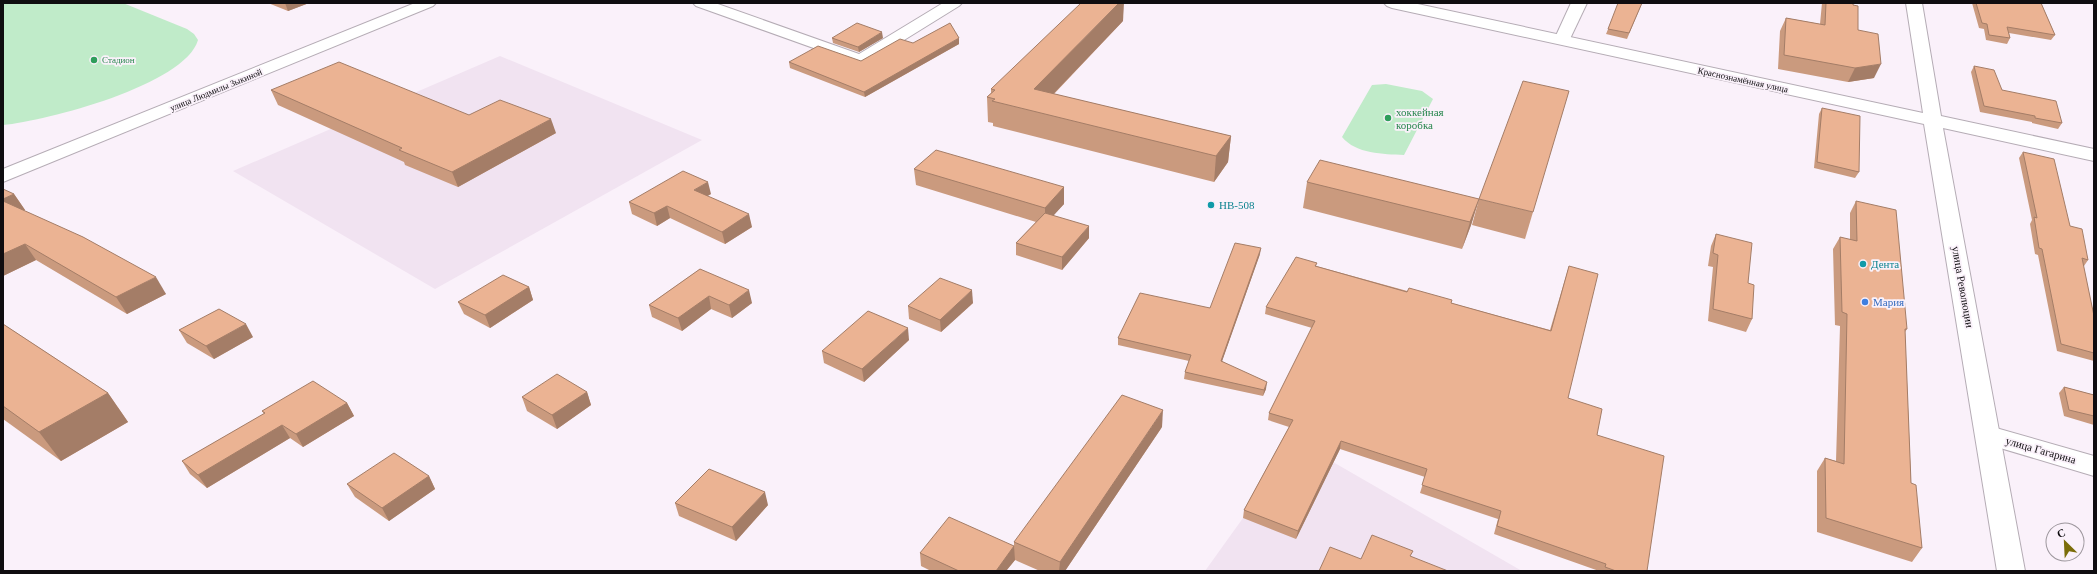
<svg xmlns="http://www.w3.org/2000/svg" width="2097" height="574" viewBox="0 0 2097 574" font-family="'Times New Roman',serif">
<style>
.built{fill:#f1e3f1}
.green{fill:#c0ebc9}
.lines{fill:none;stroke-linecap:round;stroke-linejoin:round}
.street-casing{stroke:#b5acb5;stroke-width:2}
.secondary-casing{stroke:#b5acb5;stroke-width:2}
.street{fill:#fff;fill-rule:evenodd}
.secondary{fill:#fff;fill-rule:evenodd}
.wall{fill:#ca9a7e}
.shaded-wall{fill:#a47d67}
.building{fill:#ebb393;stroke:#a47d67}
.leisure-dot{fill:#2e9e5b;stroke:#faf1fa;stroke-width:1.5}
.culture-dot{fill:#0f9aa8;stroke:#faf1fa;stroke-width:1.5}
.shop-dot{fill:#3f7fe0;stroke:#faf1fa;stroke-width:1.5}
.labels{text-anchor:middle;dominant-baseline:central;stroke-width:3.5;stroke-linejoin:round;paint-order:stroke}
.far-leisure-label{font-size:9px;fill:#27864d;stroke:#faf1fa;text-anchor:start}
.far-street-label{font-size:9px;fill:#0f0d10;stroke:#faf1fa}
.leisure-label{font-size:11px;fill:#27864d;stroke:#faf1fa;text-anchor:start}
.culture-label{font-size:11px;fill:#0d838f;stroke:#faf1fa;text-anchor:start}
.street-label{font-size:11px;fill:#0f0d10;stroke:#faf1fa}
.shop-label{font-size:11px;fill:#366cbe;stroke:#faf1fa;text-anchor:start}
</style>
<rect width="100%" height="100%" fill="#faf1fa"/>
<!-- built -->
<g class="built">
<path d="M500,56L702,140L435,289L233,171Z"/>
<path d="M1283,444L1333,462L1522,571H1205L1243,518Z"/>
</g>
<!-- green -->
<g class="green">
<path d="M3,3H123L187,29L194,34L198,40C185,85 46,121 3,125Z"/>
<path d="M1386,84L1422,91L1433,99L1404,155C1383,154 1356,154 1342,137L1372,85Z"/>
</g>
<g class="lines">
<!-- street casing -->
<g class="street-casing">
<g id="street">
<path d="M693,3H715L859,54L943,3H962L959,6L867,63L861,65L696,6Z"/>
<path d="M1571,3H1587L1568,43H1556L1554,40Z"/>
<path d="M1989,426L2094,456V476L1980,442L1976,435L1980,428Z"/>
</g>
</g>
<!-- secondary casing -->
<g class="secondary-casing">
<g id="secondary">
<path d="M415,3H436L433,6L3,182V169Z"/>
<path d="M1384,3H1413L1923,113L1906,3H1922L1941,116L2094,149V161L1943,128L2025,571H1997L1924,124L1392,8L1387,6Z"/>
</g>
</g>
<!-- street -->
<use href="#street" class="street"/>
<!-- secondary -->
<use href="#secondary" class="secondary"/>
</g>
<!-- wall -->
<g class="wall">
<path d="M268,3H309L288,11Z"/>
<path d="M1642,3L1627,39L1606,34L1617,8Z"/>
<path d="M1822,3H1853L1858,30L1874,78L1848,82L1778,69L1780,31L1786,18L1820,24Z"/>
<path d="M1972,3H2041L2055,35L2051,40L2009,33L2010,38L2007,44L1986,40L1984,29L1979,28Z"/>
<path d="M1123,21L1054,94L1231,136L1228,162L1214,182L993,126V123L988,122L987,97L991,93V89Z"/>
<path d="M832,38H883L859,52L833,43Z"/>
<path d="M913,43L959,44L865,97L790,68L789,62L861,61Z"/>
<path d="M1974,66L2002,90L2062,123L2058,129L2032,123V122L1980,112L1971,72Z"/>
<path d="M271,90L469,115L556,133L458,187L405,165L404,162L278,105Z"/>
<path d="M1822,108L1859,172L1855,178L1814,168L1819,114Z"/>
<path d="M2023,152L2070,226L2088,260L2084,266H2083L2094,316V361L2057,351L2038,255L2035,254L2030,224L2032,220L2019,158Z"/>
<path d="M914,169L1064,187V204L1053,215L1089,238L1062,270L1016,255V243L1036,222L916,185Z"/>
<path d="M1307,182L1479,199L1471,225L1462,249L1303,208Z"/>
<path d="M14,194L25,210L24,211L166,294L127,314L36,260L3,276V199Z"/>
<path d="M711,194L707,196L752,227L725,244L670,218L657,226L632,214L629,202Z"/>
<path d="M1479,199L1533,212L1525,239L1472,225Z"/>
<path d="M1856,201L1907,329L1905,332L1911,483L1922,548L1912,562L1817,532V471L1825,458L1836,461L1840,326L1835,325L1833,249L1840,237L1850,240V213Z"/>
<path d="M1716,234L1748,283L1752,319L1746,332L1708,321L1713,267L1708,266L1711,246Z"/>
<path d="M1260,254L1222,361L1266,389L1263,396L1184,379L1185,372L1189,361L1118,345V338L1210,308Z"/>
<path d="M1317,263L1316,266L1550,330L1569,266L1568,398L1597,435L1647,571H1599L1494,534L1498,519L1420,493L1425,477L1340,449L1296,539L1243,518L1244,510L1289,427L1268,420L1269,413L1312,328L1265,314L1266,307Z"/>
<path d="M700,269L752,303L732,318L711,309L682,331L652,317L649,305Z"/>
<path d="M529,287L533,300L490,328L464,314L458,302Z"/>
<path d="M973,303L941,332L909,319L908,306Z"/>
<path d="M3,324L108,393L128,422L61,461L3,419Z"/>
<path d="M179,330L253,337L214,359L187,343Z"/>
<path d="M909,340L864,382L824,363L822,351Z"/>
<path d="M2064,387L2094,395V425L2064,416L2059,393Z"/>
<path d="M587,392L591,405L557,429L527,411L522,397Z"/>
<path d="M347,403L354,416L303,447L290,438L207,488L190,474L182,461L264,414L262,411Z"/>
<path d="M1162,427L1065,571H1040L1015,560L1006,571H931L921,566L920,553L1014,546V542Z"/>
<path d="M429,476L435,489L389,521L355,497L347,484Z"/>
<path d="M675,503L768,505L736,541L679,516Z"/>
</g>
<!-- shaded-wall -->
<g class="shaded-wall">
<path d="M285,3H309L288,11Z"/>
<path d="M1119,3H1124L1123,21L1036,112L1034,89Z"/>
<path d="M882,32L883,38L859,52L858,47Z"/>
<path d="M959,38V44L865,97L864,92Z"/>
<path d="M1881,64L1874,78L1848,82L1855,68Z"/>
<path d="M551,119L556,133L458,187L452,172Z"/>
<path d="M1231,136L1228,162L1214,182L1216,156Z"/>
<path d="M708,182L711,194L697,202L694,190Z"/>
<path d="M1064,187V204L1045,225V208Z"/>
<path d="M14,194L25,210L12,216L3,204V199Z"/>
<path d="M1479,199L1471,225L1462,249L1470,222Z"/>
<path d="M667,206L670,218L657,226L654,213Z"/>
<path d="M749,214L752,227L725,244L722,232Z"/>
<path d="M1089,226V238L1062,270V257Z"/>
<path d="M25,244L36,260L3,276V254Z"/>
<path d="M1261,248L1260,254L1220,367L1221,361Z"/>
<path d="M156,277L166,294L127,314L116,297Z"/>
<path d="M529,287L533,300L490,328L485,315Z"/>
<path d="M749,290L752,303L732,318L729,305Z"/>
<path d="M972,290L973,303L941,332L940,320Z"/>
<path d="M709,296L711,309L682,331L678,318Z"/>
<path d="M246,324L253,337L214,359L206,346Z"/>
<path d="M908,328L909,340L864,382L862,369Z"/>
<path d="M1267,382L1266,389L1263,396L1264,390Z"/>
<path d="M587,392L591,405L557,429L552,415Z"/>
<path d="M108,393L128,422L61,461L39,432Z"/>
<path d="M347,403L354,416L303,447L296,434Z"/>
<path d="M1163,410L1162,427L1065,571H1059L1060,562Z"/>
<path d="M282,425L290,438L207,488L198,475Z"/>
<path d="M1341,441L1340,449L1296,539L1298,531Z"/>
<path d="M429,476L435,489L389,521L382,508Z"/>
<path d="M765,492L768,505L736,541L732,527Z"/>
<path d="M1014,546L1015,560L1006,571H996Z"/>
</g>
<!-- building -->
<g class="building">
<path d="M1081,3H1119L1034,89L1231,136L1216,156L992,101L995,99L987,97L995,90L991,89Z"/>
<path d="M1618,3H1642L1629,33L1608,29Z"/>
<path d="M1826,3H1853V5L1858,6V30L1878,34L1881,64L1855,68L1784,55L1786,18L1825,25Z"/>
<path d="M1976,3H2041L2055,35L2007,27L2010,38L1989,35L1987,24L1982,23Z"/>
<path d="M857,23L882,32L858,47L832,38Z"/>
<path d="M950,23L959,38L864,92L789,62L818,46L861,61L900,39L913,43Z"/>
<path d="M339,62L469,115L500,100L551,119L452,172L399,150L402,148L271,90Z"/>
<path d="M1974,66L1994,70L2002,90L2056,101L2062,123L2035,118V116L1984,106Z"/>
<path d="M1523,81L1569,91L1533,212L1479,199Z"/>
<path d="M1822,108L1860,116L1859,172L1817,162Z"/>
<path d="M936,150L1064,187L1045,208L914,169Z"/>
<path d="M2023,152L2054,159L2070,226L2082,229L2088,260L2082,258L2094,316V353L2061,344L2042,249L2039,248L2034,217L2037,218Z"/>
<path d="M1320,160L1479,199L1470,222L1307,182Z"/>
<path d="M683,171L708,182L694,190L749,214L722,232L667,206L654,213L629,202Z"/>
<path d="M3,189L14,194L3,199Z"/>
<path d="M3,201L83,237L156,277L116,297L25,244L3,254Z"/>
<path d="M1856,201L1896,210L1907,329H1905L1911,483L1916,485L1922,548L1826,518L1825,458L1844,464L1847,314L1842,312L1840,237L1857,241Z"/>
<path d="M1045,213L1089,226L1062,257L1016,243Z"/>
<path d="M1716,234L1752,243L1748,283L1754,285L1752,319L1713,309L1718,255L1713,253Z"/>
<path d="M1235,243L1261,248L1221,361L1267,382L1264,390L1185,372L1191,355L1118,338L1140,293L1210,308Z"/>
<path d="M1296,257L1317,263L1315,266L1407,292L1409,288L1452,300L1451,303L1551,331L1569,266L1598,274L1568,398L1602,409L1597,435L1664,456L1647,571H1616L1605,567L1606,564L1497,526L1501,511L1422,485L1427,469L1341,441L1298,531L1244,510L1293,420L1269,413L1315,321L1266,307Z"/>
<path d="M700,269L749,290L729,305L709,296L678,318L649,305Z"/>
<path d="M503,275L529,287L485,315L458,302Z"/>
<path d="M940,278L972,290L940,320L908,306Z"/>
<path d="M219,309L246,324L206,346L179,330Z"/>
<path d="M868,311L908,328L862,369L822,351Z"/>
<path d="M3,324L108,393L39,432L3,406Z"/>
<path d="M557,374L587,392L552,415L522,397Z"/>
<path d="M313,381L347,403L296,434L282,425L198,475L182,461L265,413L262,411Z"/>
<path d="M2064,387L2094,395V416L2069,410Z"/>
<path d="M1122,395L1163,410L1060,562L1014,542Z"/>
<path d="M394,453L429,476L382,508L347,484Z"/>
<path d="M709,469L765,492L732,527L675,503Z"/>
<path d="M949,517L1014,546L996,571H959L920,553Z"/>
<path d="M1372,535L1413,551L1410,556L1448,571H1319L1330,547L1361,559Z"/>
</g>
<!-- markers -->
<g class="leisure-dot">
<circle cx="94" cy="60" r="4"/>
<circle cx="1388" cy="118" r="4"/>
</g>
<g class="culture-dot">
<circle cx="1211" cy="205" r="4"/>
<circle cx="1863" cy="264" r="4"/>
</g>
<circle class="shop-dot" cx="1865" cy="302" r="4"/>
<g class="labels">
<!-- far-leisure labels -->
<g class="far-leisure-label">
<text x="102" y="60">Стадион</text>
</g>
<!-- far-street labels -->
<g class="far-street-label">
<text transform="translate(1743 80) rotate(12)">Краснознамённая улица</text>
<text transform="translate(216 90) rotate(-22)">улица Людмилы Зыкиной</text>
</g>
<!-- leisure labels -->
<g class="leisure-label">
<text x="1396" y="112">хоккейная<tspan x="1396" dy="13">коробка</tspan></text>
</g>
<!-- culture labels -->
<g class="culture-label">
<text x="1219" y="205">НВ-508</text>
<text x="1871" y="264">Дента</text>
</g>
<!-- street labels -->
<g class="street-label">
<text transform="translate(1963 287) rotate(80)">улица Революции</text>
<text transform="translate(2041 450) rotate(16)">улица Гагарина</text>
</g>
<!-- shop labels -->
<g class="shop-label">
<text x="1873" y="302">Мария</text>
</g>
</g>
<!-- border -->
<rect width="2097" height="574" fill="none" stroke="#0f0d10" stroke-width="8"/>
<!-- north arrow -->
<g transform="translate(2065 542) rotate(336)"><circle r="19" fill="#faf1fa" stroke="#9c969c"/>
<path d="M0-3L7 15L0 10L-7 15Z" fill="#7b6d0a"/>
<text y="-6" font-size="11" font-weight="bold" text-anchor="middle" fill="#0f0d10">С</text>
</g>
</svg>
